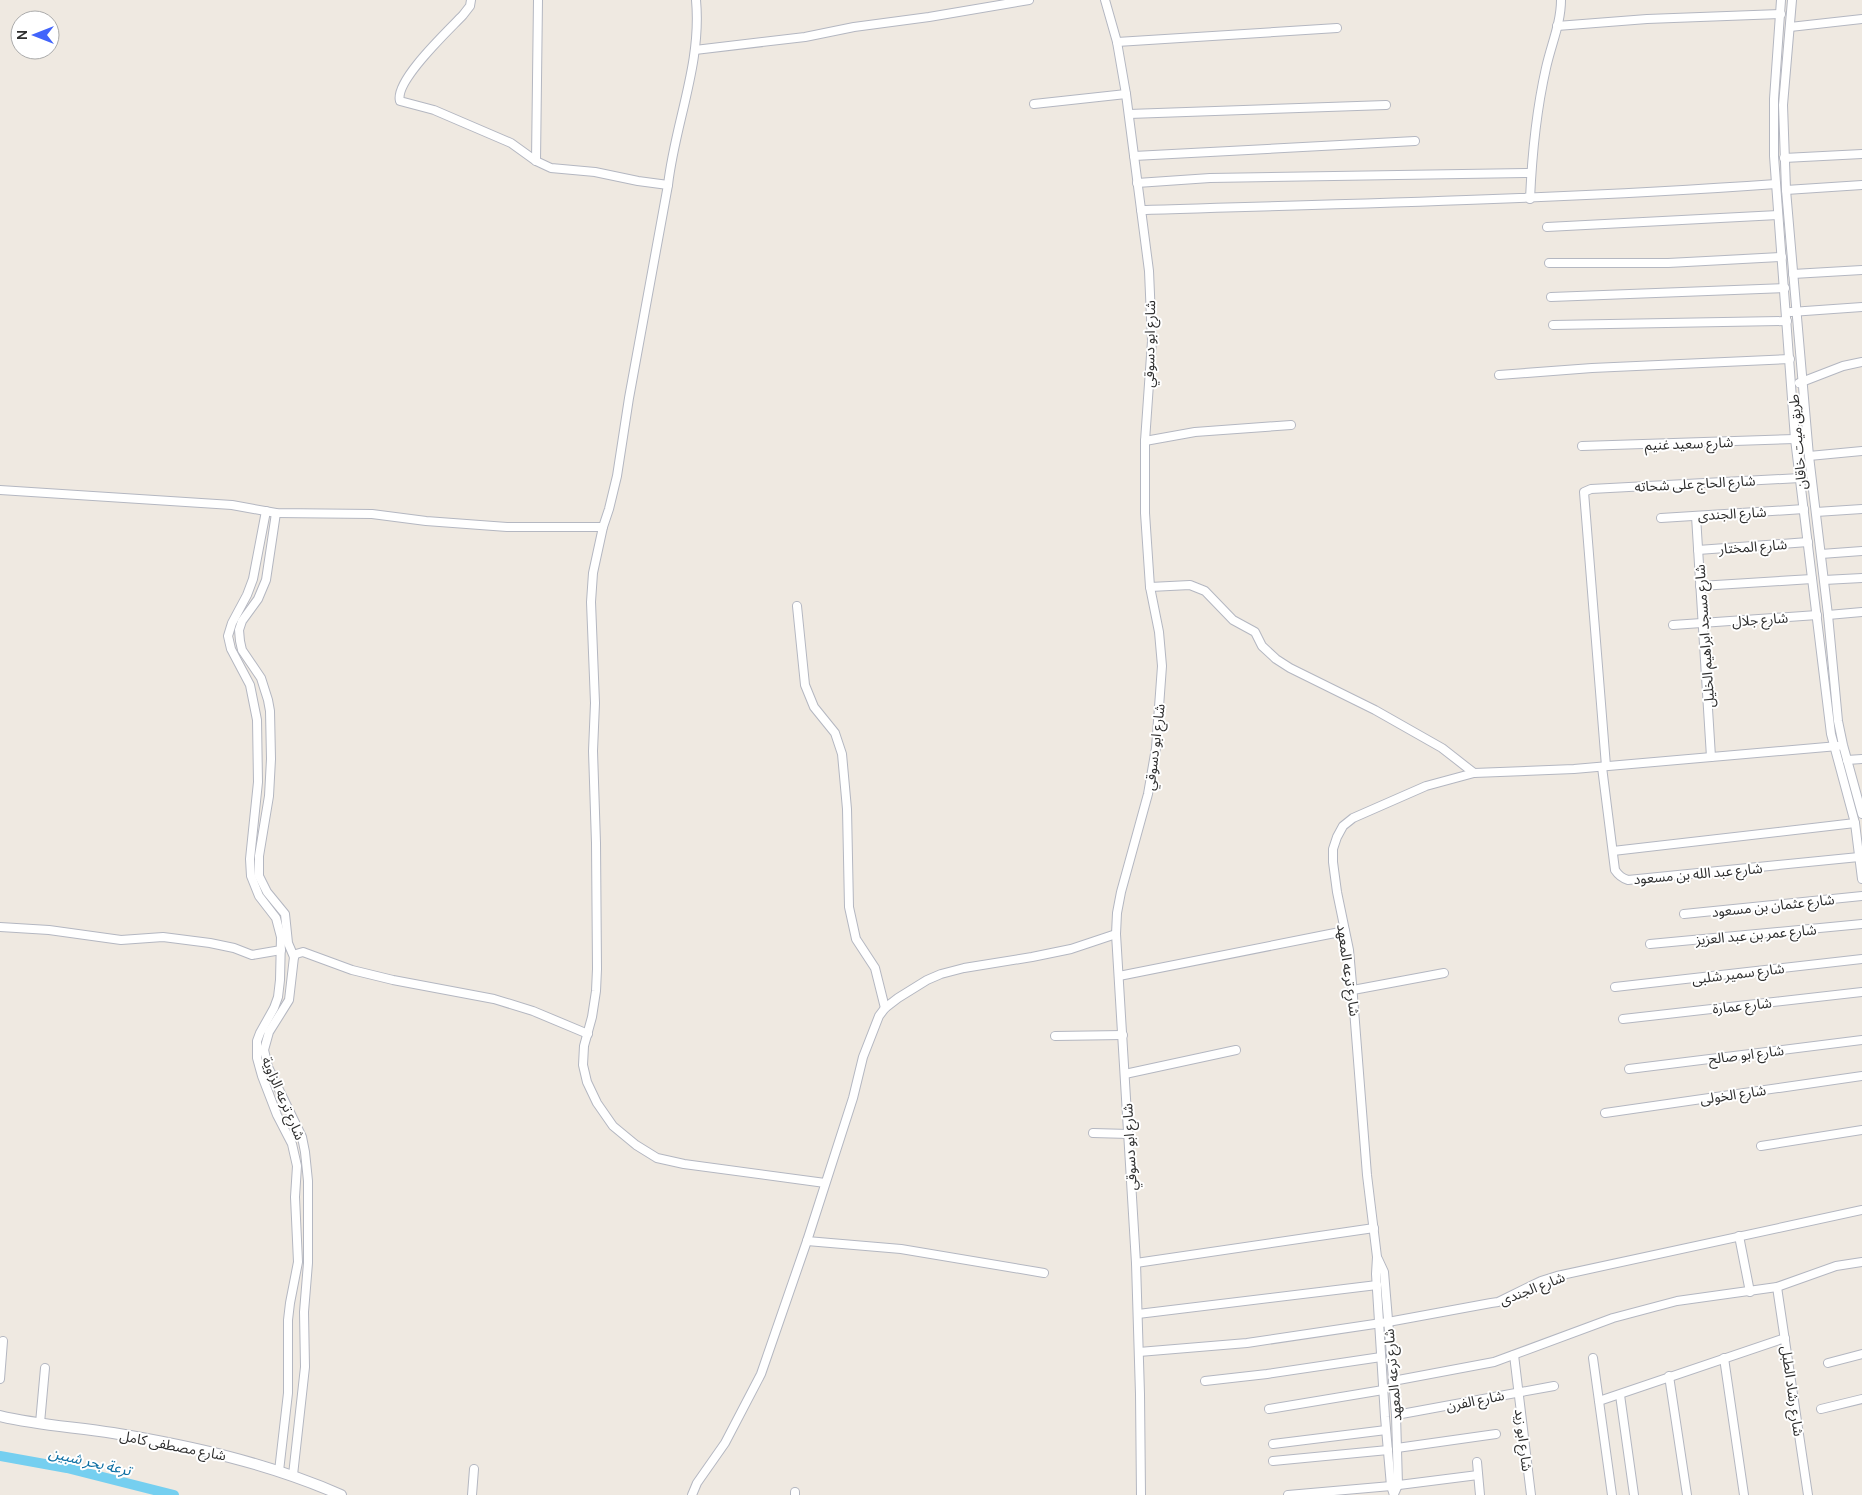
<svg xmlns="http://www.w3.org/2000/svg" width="1862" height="1495" viewBox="0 0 1862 1495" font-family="Manrope,'Noto Sans Arabic',sans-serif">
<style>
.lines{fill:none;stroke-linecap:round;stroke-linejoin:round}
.canal{stroke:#75cff0;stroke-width:10}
.minor-casing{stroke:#b4b7c1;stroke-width:10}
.secondary-casing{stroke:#b4b7c1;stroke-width:12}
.minor{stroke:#fff;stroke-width:8}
.secondary{stroke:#fff;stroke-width:10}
.labels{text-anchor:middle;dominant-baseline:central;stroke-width:4;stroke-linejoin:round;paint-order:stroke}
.street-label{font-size:14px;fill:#2e2e2e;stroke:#fff}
.water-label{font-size:15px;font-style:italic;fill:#0d6fa3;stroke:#fff}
</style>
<rect width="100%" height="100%" fill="#efe9e1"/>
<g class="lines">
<!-- canal -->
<path class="canal" d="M0,1456L67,1468L174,1495"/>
<!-- minor casing -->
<g class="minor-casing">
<g id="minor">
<path d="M471,0L470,6L463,15C449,30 394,81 400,101L434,110L511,143L536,161L551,168L595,172L638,181L668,185"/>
<path d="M1105,0L1117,42L1126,94L1149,271L1152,341L1145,441V513L1150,587L1159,632L1162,666L1156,748L1148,794L1121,892L1117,913L1116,934L1136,1263L1140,1394L1141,1495"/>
<path d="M1781,0L1774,99V156L1795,439L1831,734L1855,823L1862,879"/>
<path d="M1792,0L1783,105L1786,190L1809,456L1828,615L1838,721L1843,745L1862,814"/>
<path d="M1557,26L1647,19L1781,14"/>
<path d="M1790,27L1862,19"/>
<path d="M1117,42L1337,28"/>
<path d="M695,50L805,37L854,27L929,17L1029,0"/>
<path d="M1034,104L1126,94"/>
<path d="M1129,114L1386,105"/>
<path d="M1134,156L1415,141"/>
<path d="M1784,158L1862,154"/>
<path d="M536,161L538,0"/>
<path d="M1137,183L1210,178L1531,173"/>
<path d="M1786,190L1862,185"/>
<path d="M1530,199C1532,154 1536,112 1546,68C1551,45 1561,23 1561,0"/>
<path d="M1141,210C1353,204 1564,199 1776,184"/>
<path d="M1547,227L1778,215"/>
<path d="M1549,263H1668L1782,257"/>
<path d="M1793,274L1862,270"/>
<path d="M1551,297L1785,288"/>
<path d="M1791,312L1862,307"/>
<path d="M1553,325L1787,321"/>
<path d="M1499,375L1592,368L1790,359"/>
<path d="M1799,383L1843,366L1862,362"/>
<path d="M1145,441L1195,432L1291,425"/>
<path d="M1582,446L1795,439"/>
<path d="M1809,456L1862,451"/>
<path d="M0,490L232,505L276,513L372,514L426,521L507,527H603L609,509L617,476L629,398L668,185C675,123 702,64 696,0"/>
<path d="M266,511L253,579L247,595L232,623L228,636L231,649L250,685L257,720L258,782L250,859L251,876L259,896L276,918L281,937L280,980L278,997L274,1008L260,1033L257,1041V1058L262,1076L277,1115L292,1144L297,1166L295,1197L298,1262L290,1303L288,1320V1393L279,1471"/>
<path d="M1816,512L1862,509"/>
<path d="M276,513L266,580L258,599L242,621L239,630L240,641L242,650L261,678L268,700L270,711L271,759L269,796L259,856V876L267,892L285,914L288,943L294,957L289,1000L269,1032L264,1050L268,1067L302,1137L305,1152L308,1181V1263L304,1312L305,1367L293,1475"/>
<path d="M1696,516L1711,757"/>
<path d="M1661,518L1804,509"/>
<path d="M603,527L593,573L591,602L595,703L593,751L596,843L597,969L596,991L592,1017L584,1046L583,1065L587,1082L597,1103L613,1126L636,1145L657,1158L684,1164L825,1183"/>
<path d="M1698,550L1808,542"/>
<path d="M1821,554L1862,551"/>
<path d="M1824,580L1862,578"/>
<path d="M1700,586L1812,579"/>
<path d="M1150,587L1190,585L1205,591L1233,620L1255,632L1262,646L1276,659L1290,668L1375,710L1442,748L1474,773L1574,769L1838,746"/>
<path d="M797,606L805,685L814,707L835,733L842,754L847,809L849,907L856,939L875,968L885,1008"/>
<path d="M1828,615L1862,612"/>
<path d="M1673,625L1817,615"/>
<path d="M1847,760L1862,759"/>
<path d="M1606,766L1584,492L1591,489L1800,478"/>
<path d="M1602,767L1615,870C1619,876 1622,878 1628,880L1859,857"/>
<path d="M1613,851L1855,823"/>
<path d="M1684,914L1862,896"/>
<path d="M0,927L49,930L121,940L163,937L210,943L234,948L252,955L281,950"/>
<path d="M1650,944L1862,924"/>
<path d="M294,957L296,954L303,952L352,970L393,980L494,999L533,1011L588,1034"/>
<path d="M1119,976L1345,931"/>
<path d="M1615,987L1862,959"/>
<path d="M1353,990L1444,973"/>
<path d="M1623,1019L1862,992"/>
<path d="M1055,1036L1123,1035"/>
<path d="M1629,1069L1862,1040"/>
<path d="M1125,1074L1236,1050"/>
<path d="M1605,1113L1862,1076"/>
<path d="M1093,1133L1129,1134"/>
<path d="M1761,1146L1862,1130"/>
<path d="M1739,1236L1750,1292"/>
<path d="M807,1241L901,1249L1044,1273"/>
<path d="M1378,1259L1384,1272L1396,1415L1398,1485L1394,1494"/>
<path d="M1136,1263L1374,1228"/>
<path d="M1777,1287L1808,1495"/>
<path d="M1138,1314L1377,1285"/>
<path d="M1139,1352L1247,1343L1388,1322L1491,1303L1498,1302L1541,1281L1557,1276L1862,1210"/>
<path d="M1514,1355L1531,1495"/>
<path d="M1593,1358L1612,1495"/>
<path d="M1724,1358L1744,1495"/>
<path d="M1828,1363L1862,1354"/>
<path d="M1669,1376L1687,1495"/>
<path d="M0,1379L3,1341"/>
<path d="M1205,1381L1267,1374L1381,1357"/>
<path d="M1393,1381L1494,1362L1613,1318L1677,1301L1777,1287L1836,1266L1862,1262"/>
<path d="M1620,1395L1634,1495"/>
<path d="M1599,1401L1785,1338"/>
<path d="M1269,1409L1383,1390"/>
<path d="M1821,1409L1862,1399"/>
<path d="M1396,1415L1554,1386"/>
<path d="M40,1423L45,1368"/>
<path d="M1273,1444L1386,1430"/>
<path d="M1397,1448L1496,1434"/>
<path d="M1273,1461L1388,1450"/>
<path d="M1477,1462L1480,1495"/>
<path d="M472,1495L474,1469"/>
<path d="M692,1495L697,1483L725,1443L761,1374L807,1241L853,1098L863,1057L879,1016L885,1008L898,998L927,980L941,974L964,968L1032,957L1071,949L1116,934"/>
<path d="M795,1495V1492"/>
<path d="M1288,1495L1391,1486L1478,1475"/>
<path d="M1394,1495L1391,1486L1385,1417L1376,1274L1377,1257L1367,1175L1352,984L1349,950L1337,892L1333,862V849L1337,837L1343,826L1353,818L1426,786L1474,773"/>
</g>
</g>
<!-- secondary casing -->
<g class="secondary-casing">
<path id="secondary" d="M0,1416C37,1425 76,1427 113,1433C191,1446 268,1463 341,1495"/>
</g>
<!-- minor -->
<use href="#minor" class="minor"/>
<!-- secondary -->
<use href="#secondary" class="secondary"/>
</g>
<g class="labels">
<!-- street labels -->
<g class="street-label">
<text transform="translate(1149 344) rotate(-89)">شارع ابو دسوقي</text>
<text transform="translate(1797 442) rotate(-95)">طريق ميت خاقان</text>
<text transform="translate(1689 443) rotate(-2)">شارع سعيد غنيم</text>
<text transform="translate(1695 483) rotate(-3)">شارع الحاج على شحاته</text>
<text transform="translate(1732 513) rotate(-3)">شارع الجندى</text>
<text transform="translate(1753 546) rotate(-4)">شارع المختار</text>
<text transform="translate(1760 619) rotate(-4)">شارع جلال</text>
<text transform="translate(1704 636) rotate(-94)">شارع مسجد ابراهيم الخليل</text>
<text transform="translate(1154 747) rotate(-83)">شارع ابو دسوقي</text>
<text transform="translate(1698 873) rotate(-5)">شارع عبد الله بن مسعود</text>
<text transform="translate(1773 905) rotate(-6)">شارع عثمان بن مسعود</text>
<text transform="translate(1756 934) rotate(-5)">شارع عمر بن عبد العزيز</text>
<text transform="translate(1349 970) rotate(82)">شارع ترعه المعهد</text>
<text transform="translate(1738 973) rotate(-7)">شارع سمير شلبى</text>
<text transform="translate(1742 1005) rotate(-6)">شارع عمارة</text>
<text transform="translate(1746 1054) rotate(-7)">شارع ابو صالح</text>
<text transform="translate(1733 1094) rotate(-8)">شارع الخولى</text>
<text transform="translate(284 1098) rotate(67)">شارع ترعه الزاوية</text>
<text transform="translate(1129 1147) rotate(-93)">شارع ابو دسوقي</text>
<text transform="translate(1532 1288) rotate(-21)">شارع الجندى</text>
<text transform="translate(1392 1375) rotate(-95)">شارع ترعه المعهد</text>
<text transform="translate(1793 1391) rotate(82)">شارع رشاد الطبل</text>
<text transform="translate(1475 1400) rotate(-11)">شارع الفرن</text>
<text transform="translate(1524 1440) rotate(83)">شارع ابو زيد</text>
<text transform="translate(173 1445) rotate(11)">شارع مصطفى كامل</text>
</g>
<!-- water labels -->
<g class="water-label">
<text transform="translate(90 1461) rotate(13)">ترعة بحر شبين</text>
</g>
</g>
<!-- north arrow -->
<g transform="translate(35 35) rotate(270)"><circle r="24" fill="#ffffff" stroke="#ababab"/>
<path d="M0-4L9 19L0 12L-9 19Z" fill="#4264fb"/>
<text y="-8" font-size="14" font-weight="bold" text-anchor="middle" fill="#2e2e2e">N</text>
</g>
</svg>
